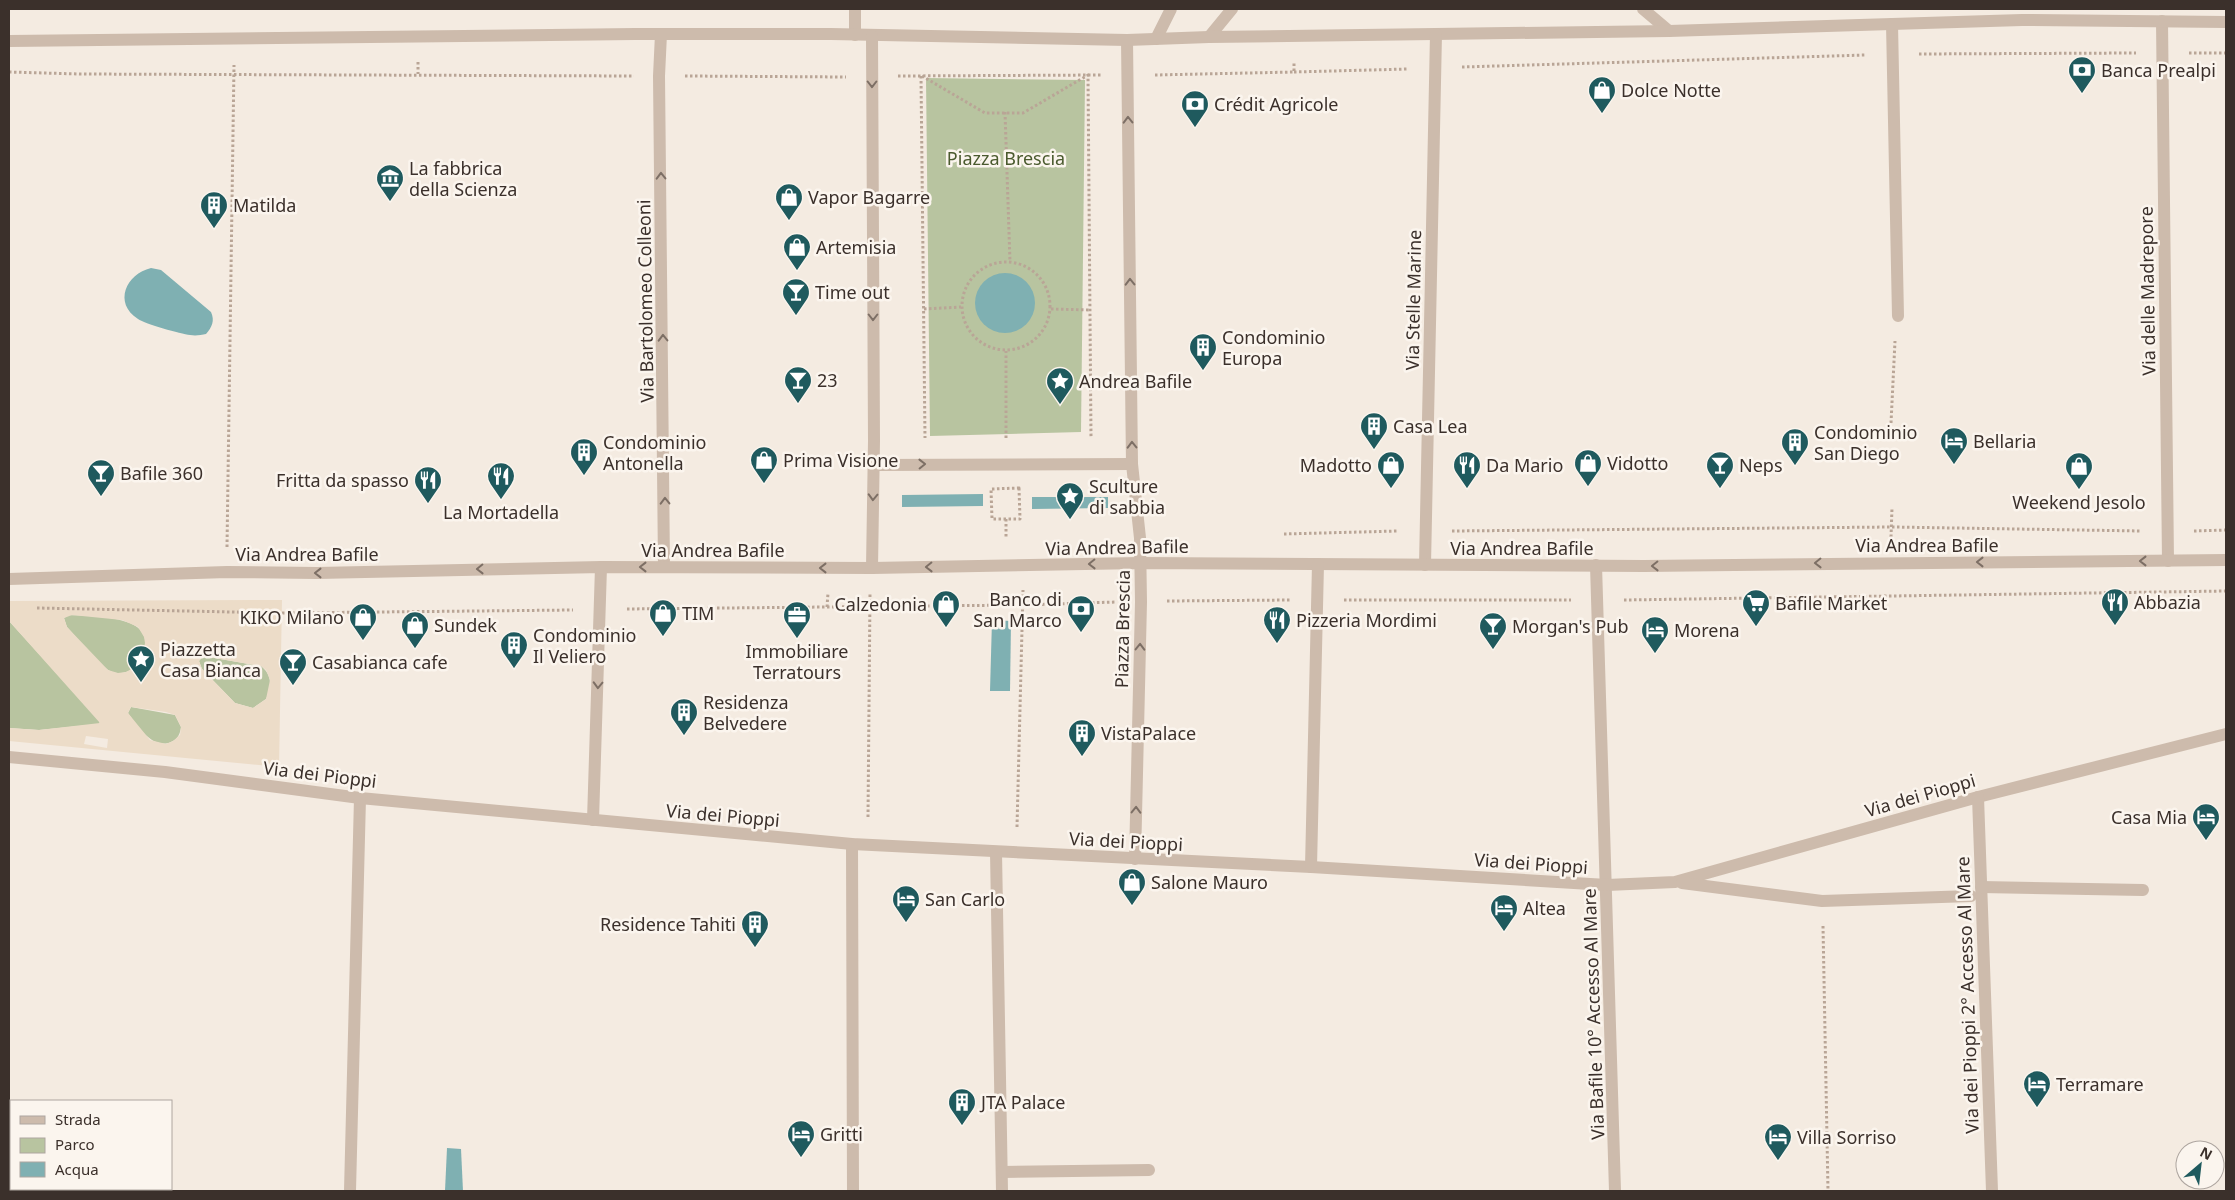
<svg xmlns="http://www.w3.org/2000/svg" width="2235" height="1200" viewBox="0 0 2235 1200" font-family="'Noto Sans',sans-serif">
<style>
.green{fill:#b8c4a0}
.plaza{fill:#ecdcc8;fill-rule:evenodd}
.water{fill:#7fb0b2}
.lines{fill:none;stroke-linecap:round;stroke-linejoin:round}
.path{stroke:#b9a596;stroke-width:3;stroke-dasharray:2.5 2.5;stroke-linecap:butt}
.minor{stroke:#cdbbac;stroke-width:12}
.oneway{stroke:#7d6f65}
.labels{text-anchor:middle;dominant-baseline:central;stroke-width:5;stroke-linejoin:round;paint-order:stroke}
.poi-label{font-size:18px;fill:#3b302b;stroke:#fbf5ee;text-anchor:start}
.park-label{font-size:18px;fill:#4a5a2e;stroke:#fbf5ee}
.street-label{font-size:18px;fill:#3b302b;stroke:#fbf5ee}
</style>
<rect width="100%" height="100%" fill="#f4ebe1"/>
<!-- green -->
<g class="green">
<path d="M926,78L1085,80L1081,432L930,436Z"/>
<path d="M69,615C87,616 122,616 137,627C159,643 135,683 110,671C100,666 76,637 67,627L64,618Z"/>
<path d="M9,621L100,721L99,724L39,730L9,728Z"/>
<path d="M203,656L261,666C272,675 272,686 266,699L253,708L235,703L202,669L199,661Z"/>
<path d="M131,707L175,715L181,727C180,734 178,739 171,742C153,750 137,726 128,713Z"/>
</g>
<!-- plaza -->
<path class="plaza" d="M282,600L279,767L9,741V728L39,730L100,723L9,621V601ZM72,615L122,620L138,627L144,637L145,643L142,660L135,667L126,672L118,673L108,670L67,627L64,618ZM203,656L261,666L266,670L270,680L266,699L253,708L235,703L202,669L199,661ZM131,707L166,712L175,715L181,727L180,735L173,741L166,744L150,740L128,713ZM86,736L108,739L107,748L84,744Z"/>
<!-- water -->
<g class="water">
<path d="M151,268L161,270L211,312C215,321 212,327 206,334C201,335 196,336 190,335C181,334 145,324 138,319C113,303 126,274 151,268Z"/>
<circle cx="1005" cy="303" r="30"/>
<path d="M983,494V506L902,507V495Z"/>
<path d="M1032,497H1108V508L1032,509Z"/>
<path d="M992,620L1011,621L1010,691H990Z"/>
<path d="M447,1148L461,1149L463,1191H445Z"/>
</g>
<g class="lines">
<!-- path -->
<g class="path">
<path d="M2189,53H2226"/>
<path d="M1919,54L2136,53"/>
<path d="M418,62V74"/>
<path d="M1462,67L1866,55"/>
<path d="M9,72L79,74L634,76"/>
<path d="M1294,72L1408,69"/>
<path d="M1155,75L1294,72V62"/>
<path d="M685,76L846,77"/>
<path d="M898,76L1101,75"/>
<path d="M921,76L925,438"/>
<path d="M922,76L985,113H1023L1088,75L1091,438"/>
<path d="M1005,112L1010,262"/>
<circle cx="1006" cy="306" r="44"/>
<path d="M924,309L961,307"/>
<path d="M1051,309L1091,310"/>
<path d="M1891,423L1895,341"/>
<path d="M1006,438V351"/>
<path d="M1019,488L1020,519H992L991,489Z"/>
<path d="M1006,519V538"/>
<path d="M1452,531L1892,527L2141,531"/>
<path d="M2194,531L2226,530"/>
<path d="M1284,534L1398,531"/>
<path d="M1891,537L1892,508"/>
<path d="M227,547L234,65"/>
<path d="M1344,600H1571"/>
<path d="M1624,600L2226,591"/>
<path d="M1167,601L1291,600"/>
<path d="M827,607L828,593"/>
<path d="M37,608L282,613L573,610"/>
<path d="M627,609L1023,605L1116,602"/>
<path d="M868,817L870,594"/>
<path d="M1017,827L1023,590"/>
<path d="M1823,926L1828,1191"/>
</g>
<!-- minor -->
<g class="minor">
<path d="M1643,9L1669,31"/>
<path d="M2162,21L2168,561"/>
<path d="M1892,24L1898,316"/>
<path d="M661,34L659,76L664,567"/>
<path d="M855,35V9"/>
<path d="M1209,37L1232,9"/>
<path d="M1156,39L1171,9"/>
<path d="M1127,40L1132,464L1140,538L1141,602L1135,859"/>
<path d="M9,41L635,34H831L1127,40L1209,37L1669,31L2022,20L2226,22"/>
<path d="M874,465L1132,464"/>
<path d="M1425,565L1436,34"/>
<path d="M1596,565L1615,1191"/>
<path d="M872,568L874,441L872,36"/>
<path d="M9,579L227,572L317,573L601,567L872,568L1140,563L1644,566L2226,560"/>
<path d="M9,757L165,772L360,798L852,844L1311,867L1607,885L1675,882L1978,797L2226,734"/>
<path d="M1978,797L1992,1191"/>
<path d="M593,820L601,567"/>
<path d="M852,844L853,1191"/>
<path d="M996,852L1002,1191"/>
<path d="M1311,867L1318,564"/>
<path d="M1682,883L1822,901L1971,896"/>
<path d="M1981,887L2143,890"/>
<path d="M1002,1172L1149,1170"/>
<path d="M350,1191L360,798"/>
</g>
</g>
<!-- one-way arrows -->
<defs><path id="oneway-chevron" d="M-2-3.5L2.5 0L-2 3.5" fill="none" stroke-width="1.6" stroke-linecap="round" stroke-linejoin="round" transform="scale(1.25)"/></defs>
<g class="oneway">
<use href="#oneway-chevron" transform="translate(872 84) rotate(90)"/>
<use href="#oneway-chevron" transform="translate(1128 120) rotate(-91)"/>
<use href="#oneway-chevron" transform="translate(661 176) rotate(-91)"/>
<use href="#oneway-chevron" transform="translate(1130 282) rotate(-91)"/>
<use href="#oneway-chevron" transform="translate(873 317) rotate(90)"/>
<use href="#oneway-chevron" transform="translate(663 338) rotate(-91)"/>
<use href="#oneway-chevron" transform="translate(1132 445) rotate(-91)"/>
<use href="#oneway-chevron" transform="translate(922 464) rotate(-1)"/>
<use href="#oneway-chevron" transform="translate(873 497) rotate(92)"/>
<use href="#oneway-chevron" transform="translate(665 501) rotate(-91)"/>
<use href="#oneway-chevron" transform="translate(2143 561) rotate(180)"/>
<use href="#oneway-chevron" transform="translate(1980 562) rotate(180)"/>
<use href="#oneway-chevron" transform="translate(1818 563) rotate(179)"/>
<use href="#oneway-chevron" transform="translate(1092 564) rotate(179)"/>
<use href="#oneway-chevron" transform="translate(1655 566) rotate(179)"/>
<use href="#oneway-chevron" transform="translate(643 567) rotate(-180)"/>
<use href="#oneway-chevron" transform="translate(929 567) rotate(179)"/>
<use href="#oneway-chevron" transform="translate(823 568) rotate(-180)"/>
<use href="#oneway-chevron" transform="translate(480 569) rotate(179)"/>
<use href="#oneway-chevron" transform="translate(318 573) rotate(180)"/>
<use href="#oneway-chevron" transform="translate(1140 647) rotate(-89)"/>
<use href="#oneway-chevron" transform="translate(598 685) rotate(92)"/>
<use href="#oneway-chevron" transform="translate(1136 810) rotate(-89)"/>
</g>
<!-- icons -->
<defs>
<g id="bank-pin" transform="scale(1.4375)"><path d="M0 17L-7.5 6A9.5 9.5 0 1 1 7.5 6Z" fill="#1f5a5e" stroke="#fbf5ee"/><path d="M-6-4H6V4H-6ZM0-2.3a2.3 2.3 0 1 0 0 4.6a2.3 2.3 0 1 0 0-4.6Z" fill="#fff"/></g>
<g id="shop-pin" transform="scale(1.4375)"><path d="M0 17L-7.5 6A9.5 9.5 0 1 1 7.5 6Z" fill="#1f5a5e" stroke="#fbf5ee"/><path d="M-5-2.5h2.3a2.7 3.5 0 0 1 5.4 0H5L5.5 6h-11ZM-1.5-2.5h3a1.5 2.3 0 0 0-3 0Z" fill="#fff"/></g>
<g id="museum-pin" transform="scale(1.4375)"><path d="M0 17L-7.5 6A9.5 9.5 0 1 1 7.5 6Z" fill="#1f5a5e" stroke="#fbf5ee"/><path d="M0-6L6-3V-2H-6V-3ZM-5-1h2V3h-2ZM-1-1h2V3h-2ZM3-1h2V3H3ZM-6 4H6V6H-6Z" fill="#fff"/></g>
<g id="building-pin" transform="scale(1.4375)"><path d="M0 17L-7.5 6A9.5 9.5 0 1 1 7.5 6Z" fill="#1f5a5e" stroke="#fbf5ee"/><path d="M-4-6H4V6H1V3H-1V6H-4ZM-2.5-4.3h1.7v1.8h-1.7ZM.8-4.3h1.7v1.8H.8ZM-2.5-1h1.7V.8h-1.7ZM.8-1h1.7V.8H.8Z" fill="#fff"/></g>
<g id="bar-pin" transform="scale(1.4375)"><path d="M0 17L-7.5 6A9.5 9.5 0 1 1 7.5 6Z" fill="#1f5a5e" stroke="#fbf5ee"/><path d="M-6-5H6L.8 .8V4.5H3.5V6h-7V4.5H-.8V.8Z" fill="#fff"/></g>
<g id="sight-pin" transform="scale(1.4375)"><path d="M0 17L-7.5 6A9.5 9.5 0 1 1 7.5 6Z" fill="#1f5a5e" stroke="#fbf5ee"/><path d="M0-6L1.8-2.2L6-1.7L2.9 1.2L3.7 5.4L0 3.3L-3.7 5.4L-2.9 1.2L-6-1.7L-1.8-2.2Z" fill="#fff"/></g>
<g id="hotel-pin" transform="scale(1.4375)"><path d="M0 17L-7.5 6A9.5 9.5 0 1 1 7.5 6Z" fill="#1f5a5e" stroke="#fbf5ee"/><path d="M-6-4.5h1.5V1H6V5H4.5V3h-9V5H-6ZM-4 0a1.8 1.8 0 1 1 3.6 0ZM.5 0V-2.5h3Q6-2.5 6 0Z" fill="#fff"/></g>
<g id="restaurant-pin" transform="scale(1.4375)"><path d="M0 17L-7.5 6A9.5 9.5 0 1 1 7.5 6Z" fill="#1f5a5e" stroke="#fbf5ee"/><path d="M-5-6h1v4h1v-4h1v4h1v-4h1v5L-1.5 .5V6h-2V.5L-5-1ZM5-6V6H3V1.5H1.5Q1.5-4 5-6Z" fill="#fff"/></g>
<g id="supermarket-pin" transform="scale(1.4375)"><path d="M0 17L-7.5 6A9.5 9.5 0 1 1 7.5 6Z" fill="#1f5a5e" stroke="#fbf5ee"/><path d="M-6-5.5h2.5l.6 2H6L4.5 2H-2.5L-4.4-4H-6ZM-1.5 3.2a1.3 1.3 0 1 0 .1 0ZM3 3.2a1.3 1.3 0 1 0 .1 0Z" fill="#fff"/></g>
<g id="office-pin" transform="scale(1.4375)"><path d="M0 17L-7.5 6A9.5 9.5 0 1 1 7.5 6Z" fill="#1f5a5e" stroke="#fbf5ee"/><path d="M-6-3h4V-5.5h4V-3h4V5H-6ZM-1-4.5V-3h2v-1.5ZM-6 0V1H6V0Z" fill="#fff"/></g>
</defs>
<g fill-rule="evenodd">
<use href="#bank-pin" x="2082" y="70"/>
<use href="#shop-pin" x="1602" y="90"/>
<use href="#bank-pin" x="1195" y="104"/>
<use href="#museum-pin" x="390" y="178"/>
<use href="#shop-pin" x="789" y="197"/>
<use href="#building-pin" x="214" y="205"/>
<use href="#shop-pin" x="797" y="247"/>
<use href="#bar-pin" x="796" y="292"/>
<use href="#building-pin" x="1203" y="347"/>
<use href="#bar-pin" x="798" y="380"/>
<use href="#sight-pin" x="1060" y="381"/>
<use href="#building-pin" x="1374" y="426"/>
<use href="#hotel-pin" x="1954" y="441"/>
<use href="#building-pin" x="1795" y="442"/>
<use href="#building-pin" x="584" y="452"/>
<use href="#shop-pin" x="764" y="460"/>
<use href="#shop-pin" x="1588" y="463"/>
<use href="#shop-pin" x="1391" y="465"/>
<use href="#restaurant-pin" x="1467" y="465"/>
<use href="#bar-pin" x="1720" y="465"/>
<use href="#shop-pin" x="2079" y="466"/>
<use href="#bar-pin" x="101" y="473"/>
<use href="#restaurant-pin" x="501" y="476"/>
<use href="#restaurant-pin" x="428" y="480"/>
<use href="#sight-pin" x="1070" y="496"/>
<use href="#restaurant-pin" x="2115" y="602"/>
<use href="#supermarket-pin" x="1756" y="603"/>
<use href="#shop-pin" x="946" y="604"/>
<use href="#bank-pin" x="1081" y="609"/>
<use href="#shop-pin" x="663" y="613"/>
<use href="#office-pin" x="797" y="615"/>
<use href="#shop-pin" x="363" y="617"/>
<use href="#restaurant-pin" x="1277" y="620"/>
<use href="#shop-pin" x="415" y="625"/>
<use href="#bar-pin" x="1493" y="626"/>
<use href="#hotel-pin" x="1655" y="630"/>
<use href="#building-pin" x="514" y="645"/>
<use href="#sight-pin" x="141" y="659"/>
<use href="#bar-pin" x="293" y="662"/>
<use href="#building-pin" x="684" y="712"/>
<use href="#building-pin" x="1082" y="733"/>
<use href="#hotel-pin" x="2206" y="817"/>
<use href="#shop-pin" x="1132" y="882"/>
<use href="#hotel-pin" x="906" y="899"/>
<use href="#hotel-pin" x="1504" y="908"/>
<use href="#building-pin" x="755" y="924"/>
<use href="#hotel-pin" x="2037" y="1084"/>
<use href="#building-pin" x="962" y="1102"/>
<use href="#hotel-pin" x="801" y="1134"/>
<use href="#hotel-pin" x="1778" y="1137"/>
</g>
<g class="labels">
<!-- poi labels -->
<g class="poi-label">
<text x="2101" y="70">Banca Prealpi</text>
<text x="1621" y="90">Dolce Notte</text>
<text x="1214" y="104">Crédit Agricole</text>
<text x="409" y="168">La fabbrica<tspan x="409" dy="21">della Scienza</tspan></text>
<text x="808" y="197">Vapor Bagarre</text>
<text x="233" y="205">Matilda</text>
<text x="816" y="247">Artemisia</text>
<text x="815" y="292">Time out</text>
<text x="1222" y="337">Condominio<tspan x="1222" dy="21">Europa</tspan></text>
<text x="817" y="380">23</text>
<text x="1079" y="381">Andrea Bafile</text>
<text x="1393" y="426">Casa Lea</text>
<text x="1814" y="432">Condominio<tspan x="1814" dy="21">San Diego</tspan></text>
<text x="1973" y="441">Bellaria</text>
<text x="603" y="442">Condominio<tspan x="603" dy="21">Antonella</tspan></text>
<text x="783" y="460">Prima Visione</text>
<text x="1607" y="463">Vidotto</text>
<text x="1372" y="465" text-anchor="end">Madotto</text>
<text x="1486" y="465">Da Mario</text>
<text x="1739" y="465">Neps</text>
<text x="120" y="473">Bafile 360</text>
<text x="409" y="480" text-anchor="end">Fritta da spasso</text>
<text x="1089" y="486">Sculture<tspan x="1089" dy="21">di sabbia</tspan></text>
<text x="2079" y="502" text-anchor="middle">Weekend Jesolo</text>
<text x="501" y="512" text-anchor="middle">La Mortadella</text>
<text x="1062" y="599" text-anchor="end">Banco di<tspan x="1062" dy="21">San Marco</tspan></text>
<text x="2134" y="602">Abbazia</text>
<text x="1775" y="603">Bafile Market</text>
<text x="927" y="604" text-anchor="end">Calzedonia</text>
<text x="682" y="613">TIM</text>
<text x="344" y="617" text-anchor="end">KIKO Milano</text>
<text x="1296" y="620">Pizzeria Mordimi</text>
<text x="434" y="625">Sundek</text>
<text x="1512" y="626">Morgan's Pub</text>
<text x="1674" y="630">Morena</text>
<text x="533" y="635">Condominio<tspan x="533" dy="21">Il Veliero</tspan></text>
<text x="160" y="649">Piazzetta<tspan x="160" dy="21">Casa Bianca</tspan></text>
<text x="797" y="651" text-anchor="middle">Immobiliare<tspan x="797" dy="21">Terratours</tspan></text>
<text x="312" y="662">Casabianca cafe</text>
<text x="703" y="702">Residenza<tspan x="703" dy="21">Belvedere</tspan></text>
<text x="1101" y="733">VistaPalace</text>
<text x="2187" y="817" text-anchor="end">Casa Mia</text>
<text x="1151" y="882">Salone Mauro</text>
<text x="925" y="899">San Carlo</text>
<text x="1523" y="908">Altea</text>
<text x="736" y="924" text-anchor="end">Residence Tahiti</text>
<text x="2056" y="1084">Terramare</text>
<text x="981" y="1102">JTA Palace</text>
<text x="820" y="1134">Gritti</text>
<text x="1797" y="1137">Villa Sorriso</text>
</g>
<!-- park labels -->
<g class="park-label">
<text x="1006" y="158">Piazza Brescia</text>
</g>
<!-- street labels -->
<g class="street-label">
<text transform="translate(2147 291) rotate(-91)">Via delle Madrepore</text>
<text transform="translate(1413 300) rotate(-89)">Via Stelle Marine</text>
<text transform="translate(645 301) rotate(-91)">Via Bartolomeo Colleoni</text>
<text x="1927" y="545">Via Andrea Bafile</text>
<text transform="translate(1117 547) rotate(-1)">Via Andrea Bafile</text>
<text x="1522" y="548">Via Andrea Bafile</text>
<text x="713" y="550">Via Andrea Bafile</text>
<text x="307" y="554">Via Andrea Bafile</text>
<text transform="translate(1122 629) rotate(-89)">Piazza Brescia</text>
<text transform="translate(320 774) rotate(7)">Via dei Pioppi</text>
<text transform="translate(1920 795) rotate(-16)">Via dei Pioppi</text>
<text transform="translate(723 815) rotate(5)">Via dei Pioppi</text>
<text transform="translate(1126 841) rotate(3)">Via dei Pioppi</text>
<text transform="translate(1531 863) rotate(4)">Via dei Pioppi</text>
<text transform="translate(1967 995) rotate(-92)">Via dei Pioppi 2° Accesso Al Mare</text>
<text transform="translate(1593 1014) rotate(-92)">Via Bafile 10° Accesso Al Mare</text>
</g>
</g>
<!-- border -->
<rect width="2235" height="1200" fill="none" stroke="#3b302b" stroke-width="20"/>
<!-- legend -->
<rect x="10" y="1100" width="162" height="90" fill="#fbf5ee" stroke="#aea6a0"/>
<rect x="20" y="1116" width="25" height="8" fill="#cdbbac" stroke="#aea6a0"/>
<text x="55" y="1125" font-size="15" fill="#3b302b">Strada</text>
<rect x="20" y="1138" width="25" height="15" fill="#b8c4a0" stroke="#aea6a0"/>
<text x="55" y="1150" font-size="15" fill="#3b302b">Parco</text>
<rect x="20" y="1162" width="25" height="15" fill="#7fb0b2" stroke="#aea6a0"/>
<text x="55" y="1175" font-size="15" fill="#3b302b">Acqua</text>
<!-- north arrow -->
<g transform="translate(2200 1165) rotate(28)"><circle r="24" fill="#fbf5ee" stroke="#aea6a0"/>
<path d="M0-4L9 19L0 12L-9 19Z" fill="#1f5a5e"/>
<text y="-8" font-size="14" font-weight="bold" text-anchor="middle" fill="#3b302b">N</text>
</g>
</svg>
